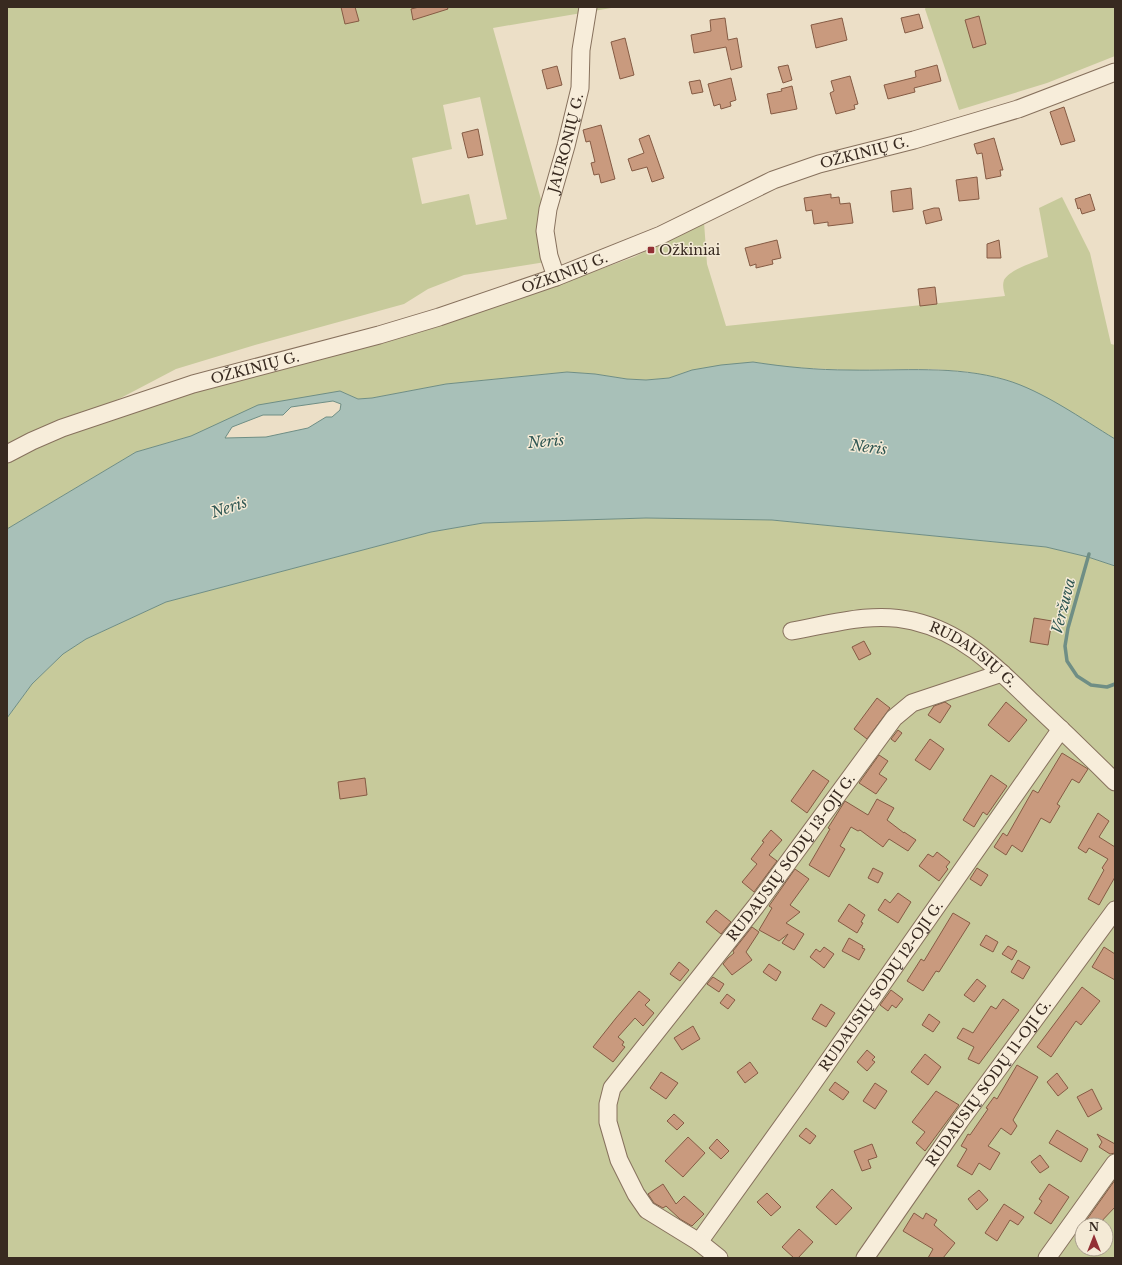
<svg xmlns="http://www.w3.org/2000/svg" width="1122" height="1265" viewBox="0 0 1122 1265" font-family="'Libre Baskerville',serif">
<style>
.green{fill:#c7ca9b;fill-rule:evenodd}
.water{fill:#a8c0b8;stroke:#6f8e85;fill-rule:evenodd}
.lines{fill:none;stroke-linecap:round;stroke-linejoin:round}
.stream{stroke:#6f8e85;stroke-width:3.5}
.building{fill:#c99a7e;stroke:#855b44}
.minor-casing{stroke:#87715d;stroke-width:19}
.minor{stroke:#f7edda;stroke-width:17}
.poi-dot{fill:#933035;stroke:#f4ead6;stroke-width:1.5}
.labels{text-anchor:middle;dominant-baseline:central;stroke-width:3;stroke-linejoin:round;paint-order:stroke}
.street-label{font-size:14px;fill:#382a20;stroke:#f4ead6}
.poi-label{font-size:14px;fill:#382a20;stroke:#f4ead6;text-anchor:start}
.water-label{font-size:15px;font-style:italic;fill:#305753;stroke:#f4ead6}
</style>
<rect width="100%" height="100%" fill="#ecdfc7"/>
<!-- green -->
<g class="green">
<path d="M7,7H617L493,28L558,260L464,275L428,289L404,304L255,345L176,369L115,401L64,419L7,446ZM480,97L507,219L476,225L469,194L422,204L412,158L452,149L443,105Z"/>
<path d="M926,7H1115V56L1047,83L959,110L925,9Z"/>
<path d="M1062,197L1090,253L1111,344L1115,345V439L1044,396L1007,380L969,372L933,369L849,370L787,367L753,362L692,370L669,378L646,380L627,379L595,374L567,372L446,384L372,398L358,399L340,391L219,424L191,436L136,452L7,529V463L48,442L92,424L176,397L308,362L540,291L634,257L704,222L707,264L726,326L1005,296C1004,291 1002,286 1004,280C1010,269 1037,261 1048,257L1039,208Z"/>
<path d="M646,518L772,520L1046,547L1088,557L1115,566V1258H7V718L32,684L63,654L86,639L166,602L431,532L483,523ZM1082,1225H1106V1249H1082Z"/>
</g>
<!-- water -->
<path class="water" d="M753,362C785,367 817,370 850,370C902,371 955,365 1006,380C1043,391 1082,419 1115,439V566L1088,557L1046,547L772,520L646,518L483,523L431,532L166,602L86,639L63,654L32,684L7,718V529L136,452L191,436L258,405L340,391L358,399L372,398L446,384L567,372L595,374L627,379L646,380L669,378L692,370L721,365ZM333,401L341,404L340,410L332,417H326L308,428L266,437L225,438L232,427L263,415H283L291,407Z"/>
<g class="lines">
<!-- stream -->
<path class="stream" d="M1089,554L1068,628L1065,646L1067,661L1077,676L1091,685L1107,687L1115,684"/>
</g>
<!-- building -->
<g class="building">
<path d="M341,7H355L359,21L345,24Z"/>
<path d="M419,7H447L448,9L413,20L411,9Z"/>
<path d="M919,14L923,28L905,33L901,18Z"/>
<path d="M979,16L986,44L973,48L965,20Z"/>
<path d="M725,18L728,40L737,38L742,67L731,70L726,47L694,53L691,35L711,31L710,20Z"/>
<path d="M842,18L847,40L816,48L811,25Z"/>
<path d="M625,38L634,75L620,79L611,42Z"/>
<path d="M788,65L792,80L783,83L778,67Z"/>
<path d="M937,65L941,81L914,88L915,92L888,99L884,85L916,77L915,71Z"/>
<path d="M557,66L562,85L547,89L542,70Z"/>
<path d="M850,76L858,104L854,105L855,109L836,114L830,93L834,91L831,81Z"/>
<path d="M731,78L736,100L730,102L731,106L721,109L720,104L714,106L708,84Z"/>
<path d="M700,80L703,92L692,94L689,82Z"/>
<path d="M792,86L797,109L771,114L767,94L782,91L781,89Z"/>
<path d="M1064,107L1075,141L1061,145L1050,112Z"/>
<path d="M601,125L615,179L601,183L599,174L594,175L591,163L595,162L590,141L586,142L583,130Z"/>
<path d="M478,129L483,155L468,158L462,133Z"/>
<path d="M649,135L664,178L652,182L647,167L632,171L628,159L644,153L639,139Z"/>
<path d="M994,138L1003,170H1000L1001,176L986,179L982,153L977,154L974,144Z"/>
<path d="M977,177L979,199L959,201L956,180Z"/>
<path d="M911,188L913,209L893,212L891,191Z"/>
<path d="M831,194V198L839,197L840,204L850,203L853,223L828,226V222L814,224L812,210L806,211L804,198Z"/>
<path d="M1090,194L1095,210L1082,214L1080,208L1078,209L1075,199Z"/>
<path d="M934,208H939L942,220L926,224L923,211Z"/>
<path d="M777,240L781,258L772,260L773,264L756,268V264L750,266L745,248Z"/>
<path d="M999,240L1001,258H987V244Z"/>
<path d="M935,287L937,304L920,306L918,289Z"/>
<path d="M1034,618L1052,621L1048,645L1030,642Z"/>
<path d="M864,641L871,654L859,660L852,647Z"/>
<path d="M877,698L890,708L867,739L854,729Z"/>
<path d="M945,702L951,706L940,723L928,715L934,706Z"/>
<path d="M1006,702L1027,720L1009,742L988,725Z"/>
<path d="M898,730L902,733L895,742L891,739Z"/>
<path d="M930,739L944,749L930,770L915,760Z"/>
<path d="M1062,753L1088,769L1079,783L1072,779L1057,804L1060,806L1050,823L1041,818L1022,852L1012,845L1006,855L994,847L1003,833L1007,836L1033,790L1038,793Z"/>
<path d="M879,755L888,761L879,774L887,779L876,794L859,783Z"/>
<path d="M813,770L829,781L807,813L791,801Z"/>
<path d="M991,775L1007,786L987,815L983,812L974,827L963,820Z"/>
<path d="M365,778L367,795L340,799L338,782Z"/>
<path d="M877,799L894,808L887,820L904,833V832L916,840L908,851L889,839L883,847L860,830L858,831L851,827L840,846L845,849L829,877L809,865L830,829L828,828L845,801L868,815Z"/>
<path d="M1098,813L1109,821L1099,837L1115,847V877L1099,905L1088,899L1104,870L1102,868L1108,859L1089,848L1086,853L1078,848Z"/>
<path d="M771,830L782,840L769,855L777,861L754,892L742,882L757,864L751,859L764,842L762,841Z"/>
<path d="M937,852L950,862L946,867L948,869L939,881L919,866L928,854L933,857Z"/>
<path d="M873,868L883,873L878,883L868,878Z"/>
<path d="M977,868L988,875L981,886L970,879Z"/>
<path d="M795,869L809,879L790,905L800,912L786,923L804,934L794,950L782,943L788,934L779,941L759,930L772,908L769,906Z"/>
<path d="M898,893L911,902L898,923L878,910L885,899L890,903Z"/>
<path d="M849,904L865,915L861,922L863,923L857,933L838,921Z"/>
<path d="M716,910L731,922L721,934L706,922Z"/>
<path d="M953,913L970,923L939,972L936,971L923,991L907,981L921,959L924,961Z"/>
<path d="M752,927L759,932L746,952L752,960L732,975L723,964L728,958L734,953L733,951Z"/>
<path d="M986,935L998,942L993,952L980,945Z"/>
<path d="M849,938L863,946L862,948L865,949L859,960L842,951Z"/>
<path d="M1008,946L1017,951L1012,960L1002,954Z"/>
<path d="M824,947L834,954L824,968L810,957L816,949L820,952Z"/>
<path d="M1104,947L1115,954V980L1092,967Z"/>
<path d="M1018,960L1030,967L1023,979L1011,972Z"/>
<path d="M679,962L689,970L680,981L670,974Z"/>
<path d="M769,964L781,972L776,981L763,972Z"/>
<path d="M713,977L724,984L719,992L707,984Z"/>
<path d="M977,979L986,986L974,1002L964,995Z"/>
<path d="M1082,987L1100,1001L1081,1025L1076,1021L1051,1057L1037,1047Z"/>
<path d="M891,990L903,999L896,1008L892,1005L888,1011L880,1005Z"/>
<path d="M639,991L650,1000L645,1005L654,1013L643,1026L635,1018L618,1037L624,1042L622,1045L625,1047L613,1062L593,1047L616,1018Z"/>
<path d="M727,994L735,1000L728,1009L720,1003Z"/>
<path d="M1003,999L1019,1010L979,1064L968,1059L974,1047L957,1038L963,1028L973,1033L991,1006L996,1009Z"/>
<path d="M821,1004L835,1013L826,1027L812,1019Z"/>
<path d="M929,1014L940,1022L933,1032L922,1025Z"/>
<path d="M693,1026L700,1039L682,1050L674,1038Z"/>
<path d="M867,1050L875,1057L872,1060L875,1062L867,1071L857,1062Z"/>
<path d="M925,1054L941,1067L928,1085L911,1072Z"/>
<path d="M750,1062L758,1073L745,1083L737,1072Z"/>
<path d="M1017,1065L1038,1077L1013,1120L1017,1126L1011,1135L1001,1128L988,1146L1000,1153L990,1170L979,1163L972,1175L957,1166L967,1149L961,1146L968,1134L970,1135L988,1109L986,1108L994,1097L997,1099Z"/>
<path d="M661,1072L678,1083L666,1099L650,1088Z"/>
<path d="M1057,1073L1068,1088L1058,1096L1047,1082Z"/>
<path d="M835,1082L849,1092L843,1100L829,1090Z"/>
<path d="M875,1083L887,1091L875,1109L863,1101Z"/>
<path d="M1092,1089L1102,1109L1088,1117L1077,1097Z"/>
<path d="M936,1091L959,1105L925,1151L916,1143L925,1132L912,1122Z"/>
<path d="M674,1114L684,1123L677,1130L667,1121Z"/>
<path d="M806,1128L816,1136L810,1144L799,1136Z"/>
<path d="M1057,1130L1088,1149L1081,1162L1049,1143Z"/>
<path d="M1097,1134L1115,1144V1153L1110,1154L1099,1147L1102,1142Z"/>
<path d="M688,1137L705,1153L683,1177L665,1161Z"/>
<path d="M717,1139L729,1151L721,1159L709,1148Z"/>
<path d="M872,1144L877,1157L868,1160L871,1168L862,1171L854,1151Z"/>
<path d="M1040,1155L1049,1167L1040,1173L1031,1162Z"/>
<path d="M1115,1180V1207L1098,1225H1083Z"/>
<path d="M663,1184L676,1204L684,1196L704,1214L692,1226L680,1219L666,1206L663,1208L654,1203L648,1194Z"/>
<path d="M1049,1184L1069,1197L1051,1224L1034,1213L1042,1201L1039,1199Z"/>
<path d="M832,1189L852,1208L836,1225L816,1207Z"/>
<path d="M979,1190L988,1200L977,1210L968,1199Z"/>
<path d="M767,1193L781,1207L771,1216L757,1202Z"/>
<path d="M1004,1204L1024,1217L1018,1225L1010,1220L997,1241L985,1233Z"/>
<path d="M914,1213L923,1219L926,1213L937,1220L934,1225L955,1243L943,1258H928L933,1249L903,1231Z"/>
<path d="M799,1229L813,1242L798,1258H794L782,1247Z"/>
</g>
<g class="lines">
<!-- minor casing -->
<g class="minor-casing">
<g id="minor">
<path id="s1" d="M556,277L549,256L545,231L548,209L566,146L580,88L581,50L588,7"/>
<path id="s2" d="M7,454L32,441L62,428L193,384L379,335L439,317L556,277L661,235L773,180L819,164L914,140L1018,109L1115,72"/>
<path id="s3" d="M792,631C831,624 873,611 913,621C964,633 996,667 1032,702C1060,728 1088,755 1115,782"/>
<path id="s4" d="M699,1242L806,1093L1061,729"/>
<path id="s5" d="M719,1258L699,1242L647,1210L636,1194L619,1160L608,1122V1104L612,1088L756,906L894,718L912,703L1002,673"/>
<path id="s6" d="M865,1258L960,1121L1115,910"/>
<path d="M1047,1258L1115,1163"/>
</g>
</g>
<!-- minor -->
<use href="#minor" class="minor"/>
</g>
<!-- markers -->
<rect class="poi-dot" x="647" y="246" width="8" height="8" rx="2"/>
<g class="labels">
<!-- street labels -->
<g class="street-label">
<text stroke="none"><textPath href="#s1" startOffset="138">JAURONIŲ G.</textPath></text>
<text stroke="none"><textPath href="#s2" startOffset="911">OŽKINIŲ G.</textPath></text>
<text stroke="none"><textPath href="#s2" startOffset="587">OŽKINIŲ G.</textPath></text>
<text stroke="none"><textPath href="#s2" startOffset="263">OŽKINIŲ G.</textPath></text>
<text stroke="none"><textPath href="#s3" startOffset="192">RUDAUSIŲ G.</textPath></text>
<text stroke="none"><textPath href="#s5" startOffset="510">RUDAUSIŲ SODŲ 13-OJI G.</textPath></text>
<text stroke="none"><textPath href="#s4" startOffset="314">RUDAUSIŲ SODŲ 12-OJI G.</textPath></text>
<text stroke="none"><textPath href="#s6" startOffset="214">RUDAUSIŲ SODŲ 11-OJI G.</textPath></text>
</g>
<!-- poi labels -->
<g class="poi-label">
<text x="659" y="250">Ožkiniai</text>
</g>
<!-- water labels -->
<g class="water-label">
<text transform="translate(546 441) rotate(-5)">Neris</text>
<text transform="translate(869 447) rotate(7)">Neris</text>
<text transform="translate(229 507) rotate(-18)">Neris</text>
<text transform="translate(1063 606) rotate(-76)">Veržuva</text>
</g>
</g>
<!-- border -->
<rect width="1122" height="1265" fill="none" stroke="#382a20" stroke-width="16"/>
<!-- north arrow -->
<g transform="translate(1094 1237)"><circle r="19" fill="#f4ead6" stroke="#a99d8d"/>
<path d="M0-3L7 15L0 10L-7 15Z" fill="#933035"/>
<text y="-6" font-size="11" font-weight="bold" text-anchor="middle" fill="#382a20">N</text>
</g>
</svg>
